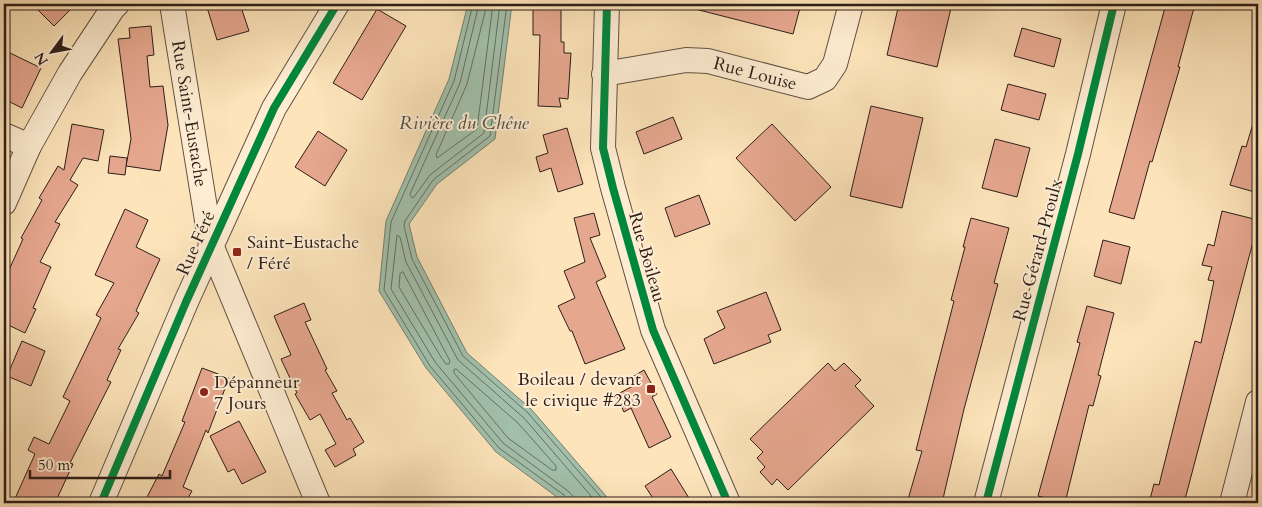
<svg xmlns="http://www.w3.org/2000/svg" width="1262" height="507" viewBox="0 0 1262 507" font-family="Cardo,serif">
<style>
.water{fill:#a1bfaa;stroke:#737f70}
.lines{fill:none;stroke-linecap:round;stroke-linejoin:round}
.shore{stroke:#676e62;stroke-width:1}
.building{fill:#e6a78f;stroke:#2d1e19}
.minor-casing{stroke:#615041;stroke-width:26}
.minor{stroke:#feedd2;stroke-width:24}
.cycleway-casing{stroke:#feedd2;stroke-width:11}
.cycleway{stroke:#00873e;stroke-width:8}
.poi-dot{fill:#8f2418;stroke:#feedd2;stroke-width:2}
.labels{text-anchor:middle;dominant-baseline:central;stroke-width:4;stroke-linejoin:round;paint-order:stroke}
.street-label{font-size:18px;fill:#2d1e19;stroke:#feedd2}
.poi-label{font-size:18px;fill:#2d1e19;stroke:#feedd2;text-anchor:start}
.water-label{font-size:19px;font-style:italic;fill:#504e44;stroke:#feedd2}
</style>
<rect width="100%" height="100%" fill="#fde4ba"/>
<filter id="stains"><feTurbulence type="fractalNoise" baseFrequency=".004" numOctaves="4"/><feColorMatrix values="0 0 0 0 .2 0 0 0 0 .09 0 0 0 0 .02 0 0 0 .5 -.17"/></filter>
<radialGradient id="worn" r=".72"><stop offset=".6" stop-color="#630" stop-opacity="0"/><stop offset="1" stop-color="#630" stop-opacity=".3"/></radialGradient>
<!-- water -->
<path class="water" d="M468,4H512L495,139L437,184L409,224L417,257L467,353L531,409L612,503H565L496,452L426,368L379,291L386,221L449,79Z"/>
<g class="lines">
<!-- shore -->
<g class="shore">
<path d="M473,4L454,81L391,222L384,290L430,366L499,448L564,495L567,499L568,503"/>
<path d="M479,4L460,83L410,194L412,198L414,197L430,175L484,133L500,4"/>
<path d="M487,4L467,84L436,155L437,158L477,129L493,4"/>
<path d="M507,4L490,136L433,180L405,221L404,226L412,259L463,356L528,413L606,503"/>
<path d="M403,272L450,361L449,364H446L441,357L399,287L400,274Z"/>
<path d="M456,369L518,423L556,466V470H552L508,438L454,373V370Z"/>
<path d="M574,503L573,496L568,491L503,443L435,362L391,289L397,235L400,237L406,262L458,360L524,418L597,503"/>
</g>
</g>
<!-- building -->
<g class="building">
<path d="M32,4H76L54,26Z"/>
<path d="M206,4H240L249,31L217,40Z"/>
<path d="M533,4H561V42H564V53H571L568,99L559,98L561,107L538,106L540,35H533Z"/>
<path d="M696,4H801L793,34L695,9Z"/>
<path d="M899,4H952L937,67L887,55Z"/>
<path d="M1166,4H1195L1178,67H1180L1152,162L1150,161L1134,219L1109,212Z"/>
<path d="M377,9L406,26L362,100L333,83Z"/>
<path d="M151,26L154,55L147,56L150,87L163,86L168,125L160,171L126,166L131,139L118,39L130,38L129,28Z"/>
<path d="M1022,28L1061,39L1054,67L1014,56Z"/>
<path d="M8,52L41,68L22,108L4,99V62Z"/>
<path d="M1008,84L1046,94L1039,120L1001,110Z"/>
<path d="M871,106L923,118L902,208L850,196Z"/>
<path d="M673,117L682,139L644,154L636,132Z"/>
<path d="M1254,120L1258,121V193L1230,185L1242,146L1246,147Z"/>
<path d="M72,124L104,130L98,161L83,158L70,180L78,185L55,222L60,224L40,262L51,267L33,308L36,309L25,333L4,323V281L23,239L21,238L42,200L39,198L58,166L64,170Z"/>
<path d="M772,124L831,187L795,221L736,158Z"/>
<path d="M567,128L583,184L558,192L551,168L540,172L536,157L548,153L543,135Z"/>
<path d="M318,131L347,150L325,186L295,167Z"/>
<path d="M995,139L1030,148L1017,197L982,188Z"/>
<path d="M110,156L127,158L125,175L108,173Z"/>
<path d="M699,195L710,224L675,237L665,208Z"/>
<path d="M125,209L148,220L136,247L160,259L136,311L139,313L118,349L121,350L107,380L111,382L70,463L73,464L55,503H13L35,454L28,450L34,437L49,444L70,401L63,397L101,318L96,315L114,283L95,275Z"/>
<path d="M1222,211L1258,220L1253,242L1184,503H1149L1154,484L1159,485L1195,341L1201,343L1214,281L1208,280L1212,267L1202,265L1208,244L1214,246Z"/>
<path d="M594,213L600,235L590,238L606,277L596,282L625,349L585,364L572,331H570L558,306L575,298L564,271L585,262L574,218Z"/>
<path d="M971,218L1009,228L994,283L998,284L964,409L942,503H907L922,451L916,450L954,301L951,300L965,247H963Z"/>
<path d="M1103,240L1130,247L1121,284L1094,276Z"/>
<path d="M766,292L781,330L768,335L771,342L714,364L704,339L725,328L717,311Z"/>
<path d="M304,303L311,320L305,322L327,369L325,370L337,391L332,393L347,420L350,418L364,442L353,449L356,455L335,467L325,450L336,444L320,414L310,420L295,394L297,393L281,359L291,355L274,316Z"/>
<path d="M1087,306L1114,313L1098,375L1101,376L1093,406L1089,405L1065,503L1038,496L1080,343L1077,342Z"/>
<path d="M22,341L45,351L31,386L7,376Z"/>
<path d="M828,363L835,371L844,363L861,380L855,386L874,406L788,490L777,479L772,485L760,472L765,467L757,458L763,452L750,439Z"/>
<path d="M202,368L229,378L208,433L206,430L183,487L192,491L185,503H154L146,499L159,474L162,476L185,422L182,421Z"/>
<path d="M644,370L657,394L652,397L671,437L649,448L631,408L624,412L616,395L633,386L629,379Z"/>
<path d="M239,421L266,472L242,484L234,469L228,472L210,436Z"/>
<path d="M671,469L692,503H656L645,486Z"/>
</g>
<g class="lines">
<!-- minor casing -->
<g class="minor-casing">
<g id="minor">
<path id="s1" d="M172,4L211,245L318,503"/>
<path d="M607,4L603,148L613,188L653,330L728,503"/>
<path id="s2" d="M604,74L686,60L708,61L808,87L825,79L835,64L851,4"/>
<path d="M4,135L29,146"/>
<path d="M4,203L29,146L70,73L113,8L117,4"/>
<path d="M101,503L186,302L274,108L337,4"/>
<path d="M986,503L1078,154L1114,4"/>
<path d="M1232,503L1258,402"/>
</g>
</g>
<!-- minor -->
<use href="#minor" class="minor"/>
<!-- cycleway casing -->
<g class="cycleway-casing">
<g id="cycleway">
<path d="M607,4L603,148L613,188L653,330L728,503"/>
<path d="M101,503L186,302L274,108L337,4"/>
<path d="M986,503L1078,154L1114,4"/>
</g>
</g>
<!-- cycleway -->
<use href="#cycleway" class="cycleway"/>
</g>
<!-- markers -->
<g class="poi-dot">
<rect x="232" y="247" width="10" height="10" rx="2.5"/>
<rect x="646" y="384" width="10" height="10" rx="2.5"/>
<circle cx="204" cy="392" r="5"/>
</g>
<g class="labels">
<!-- street labels -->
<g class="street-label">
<text stroke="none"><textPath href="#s2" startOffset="154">Rue Louise</textPath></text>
<text stroke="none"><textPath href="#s1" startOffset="111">Rue Saint-Eustache</textPath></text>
<text transform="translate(196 243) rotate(-66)">Rue Féré</text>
<text transform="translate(1038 250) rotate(-75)">Rue Gérard-Proulx</text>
<text transform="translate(647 257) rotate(74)">Rue Boileau</text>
</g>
<!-- poi labels -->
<g class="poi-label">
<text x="247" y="242">Saint-Eustache<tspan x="247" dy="21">/ Féré</tspan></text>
<text x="641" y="379" text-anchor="end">Boileau / devant<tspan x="641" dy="21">le civique #283</tspan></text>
<text x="214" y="382">Dépanneur<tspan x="214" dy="21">7 Jours</tspan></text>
</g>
<!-- water labels -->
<g class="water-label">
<text x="464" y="123">Rivière du Chêne</text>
</g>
</g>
<!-- margin -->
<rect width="1262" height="507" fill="none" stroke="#fde4ba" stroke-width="20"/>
<rect x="5" y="5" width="1252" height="497" fill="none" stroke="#2d1e19" stroke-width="2.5"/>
<rect x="10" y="10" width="1242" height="487" fill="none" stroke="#2d1e19"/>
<!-- north arrow -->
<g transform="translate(52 52) rotate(238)" stroke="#feedd2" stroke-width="4" paint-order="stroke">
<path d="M0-4L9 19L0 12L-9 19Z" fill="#2d1e19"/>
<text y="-8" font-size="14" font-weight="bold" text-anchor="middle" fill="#2d1e19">N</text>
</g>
<!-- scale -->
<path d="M30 470v8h140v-8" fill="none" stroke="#2d1e19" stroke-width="2.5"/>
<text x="38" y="470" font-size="15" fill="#2d1e19" stroke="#feedd2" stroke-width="4" paint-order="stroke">50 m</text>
<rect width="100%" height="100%" filter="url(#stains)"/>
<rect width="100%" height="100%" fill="url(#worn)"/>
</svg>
